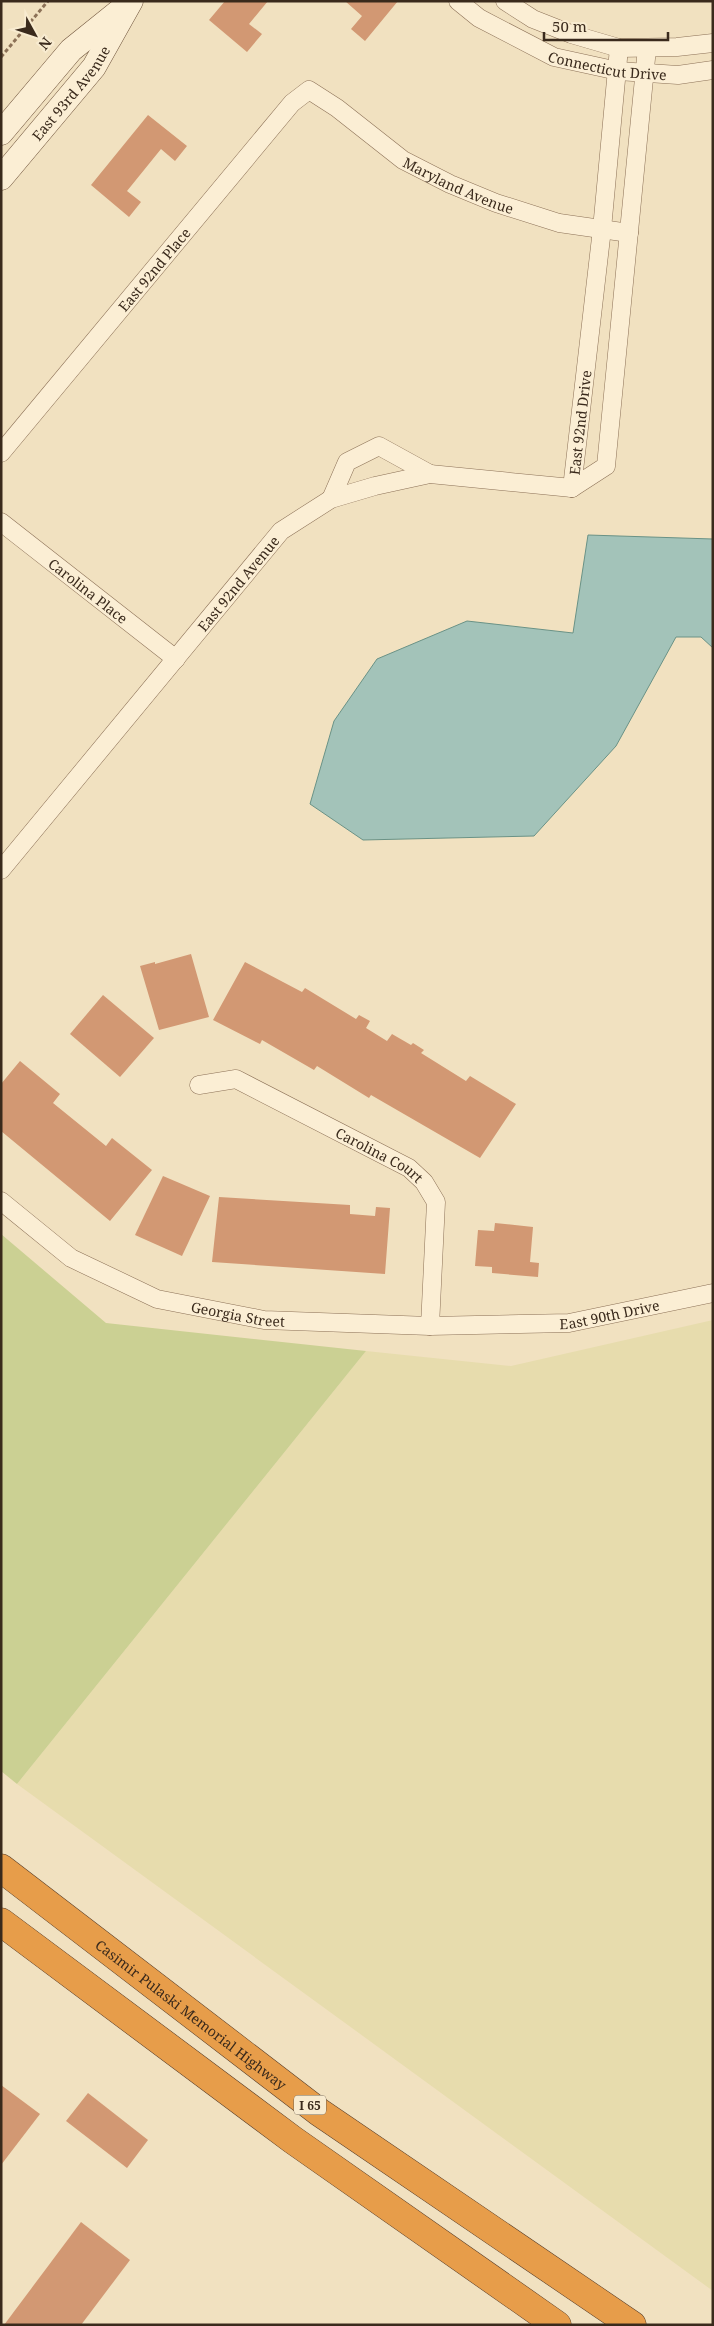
<svg xmlns="http://www.w3.org/2000/svg" width="714" height="2326" viewBox="0 0 714 2326" font-family="'Noto Serif',serif">
<style>
.farmland{fill:#e7dcad}
.green{fill:#cbd093}
.water{fill:#a3c3b9;stroke:#6a9286}
.building{fill:#d29873}
.lines{fill:none;stroke-linecap:round;stroke-linejoin:round}
.street-casing{stroke:#8c7157;stroke-width:19}
.secondary-casing{stroke:#6e523a;stroke-width:25}
.highway-casing{stroke:#593f2b;stroke-width:29}
.path{stroke:#8c7157;stroke-width:3;stroke-dasharray:4 2.5;stroke-linecap:butt}
.street{stroke:#fbeed4;stroke-width:18}
.secondary{stroke:#fbeed4;stroke-width:24}
.highway{stroke:#e79d4a;stroke-width:28}
.labels{text-anchor:middle;dominant-baseline:central;stroke-width:4;stroke-linejoin:round;paint-order:stroke}
.shield{fill:#f8ebd0;stroke:#736452;stroke-width:1}
.shield-label{font-size:12px;font-weight:bold;fill:#3a2a1c}
.street-label{font-size:14px;fill:#3a2a1c;stroke:#f8ebd0}
</style>
<rect width="100%" height="100%" fill="#f1e1c0"/>
<!-- farmland -->
<path class="farmland" d="M713,1320V2291L17,1784L366,1351L511,1366Z"/>
<!-- green -->
<path class="green" d="M1,1234L106,1323L366,1351L17,1784L1,1771Z"/>
<!-- water -->
<path class="water" d="M588,535L713,539V648L701,637H676L616,746L534,836L363,840L310,804L334,721L377,659L467,621L573,633Z"/>
<!-- building -->
<g class="building">
<path d="M225,1H268L249,24L262,34L247,52L209,20Z"/>
<path d="M345,1H398L365,41L351,29L362,16Z"/>
<path d="M148,115L187,146L175,161L161,149L127,191L141,202L129,217L91,185Z"/>
<path d="M191,954L209,1017L159,1030L140,966L155,962V964Z"/>
<path d="M245,962L302,992L305,988L356,1019L359,1015L370,1021L366,1028L387,1041L392,1034L411,1045L413,1043L424,1050L421,1053L466,1081L470,1076L516,1104L480,1158L371,1095L369,1098L317,1066L314,1070L262,1040L260,1044L213,1020Z"/>
<path d="M103,995L154,1038L120,1077L70,1034Z"/>
<path d="M20,1061L60,1094L53,1103L106,1146L112,1138L152,1170L110,1221L1,1131V1084Z"/>
<path d="M163,1176L210,1196L182,1256L135,1235Z"/>
<path d="M219,1197L350,1205V1214L375,1216L376,1207L390,1208L385,1274L212,1262Z"/>
<path d="M495,1223L533,1227L530,1262L539,1263L538,1277L492,1273V1267L475,1266L478,1230L494,1231Z"/>
<path d="M1,2085L40,2114L1,2165Z"/>
<path d="M88,2093L148,2140L127,2168L66,2121Z"/>
<path d="M81,2222L130,2260L81,2325H4Z"/>
</g>
<g class="lines">
<!-- street casing -->
<g class="street-casing">
<g id="street">
<path id="s1" d="M458,1L479,18L554,57L618,71L678,75L713,70"/>
<path d="M505,1L533,19L571,34L619,48L677,47L713,43"/>
<path id="s2" d="M1,453L292,103L309,90L337,108L403,160L450,184L496,203L559,223L629,233"/>
<path d="M572,488L606,466L647,48"/>
<path id="s3" d="M572,488L602,229L619,48"/>
<path d="M331,499L347,462L379,446L430,474"/>
<path id="s4" d="M1,522L176,659"/>
<path id="s5" d="M1,870L281,531L331,499L375,486L430,474L572,488"/>
<path id="s6" d="M199,1085L236,1079L409,1168L424,1182L436,1202L430,1326"/>
<path id="s7" d="M1,1201L71,1258L157,1299L264,1320L430,1326L569,1323L713,1293"/>
</g>
</g>
<!-- secondary casing -->
<g class="secondary-casing">
<g id="secondary">
<path d="M1,133L71,50L122,9"/>
<path id="s8" d="M1,178L94,67L131,1"/>
</g>
</g>
<!-- highway casing -->
<g class="highway-casing">
<g id="highway">
<path id="s9" d="M1,1868L319,2112L632,2325"/>
<path d="M1,1922L293,2140L557,2325"/>
</g>
</g>
<!-- path -->
<path class="path" d="M1,57L48,1"/>
<!-- street -->
<use href="#street" class="street"/>
<!-- secondary -->
<use href="#secondary" class="secondary"/>
<!-- highway -->
<use href="#highway" class="highway"/>
</g>
<g class="labels">
<!-- shield labels -->
<rect class="shield" x="294" y="2095.5" width="32" height="19" rx="4"/>
<g class="shield-label">
<text x="310" y="2105">I 65</text>
</g>
<!-- street labels -->
<g class="street-label">
<text stroke="none"><textPath href="#s1" startOffset="166">Connecticut Drive</textPath></text>
<text stroke="none"><textPath href="#s8" startOffset="110">East 93rd Avenue</textPath></text>
<text stroke="none"><textPath href="#s2" startOffset="655">Maryland Avenue</textPath></text>
<text stroke="none"><textPath href="#s2" startOffset="239">East 92nd Place</textPath></text>
<text stroke="none"><textPath href="#s3" startOffset="66">East 92nd Drive</textPath></text>
<text stroke="none"><textPath href="#s5" startOffset="372">East 92nd Avenue</textPath></text>
<text stroke="none"><textPath href="#s4" startOffset="111">Carolina Place</textPath></text>
<text stroke="none"><textPath href="#s6" startOffset="200">Carolina Court</textPath></text>
<text stroke="none"><textPath href="#s7" startOffset="268">Georgia Street</textPath></text>
<text stroke="none"><textPath href="#s7" startOffset="641">East 90th Drive</textPath></text>
<text stroke="none"><textPath href="#s9" startOffset="240">Casimir Pulaski Memorial Highway</textPath></text>
</g>
</g>
<!-- border -->
<rect width="714" height="2326" fill="none" stroke="#3a2a1c" stroke-width="5"/>
<!-- north arrow -->
<g transform="translate(35 35) rotate(130)" stroke="#f8ebd0" stroke-width="4" paint-order="stroke">
<path d="M0-4L9 19L0 12L-9 19Z" fill="#3a2a1c"/>
<text y="-8" font-size="14" font-weight="bold" text-anchor="middle" fill="#3a2a1c">N</text>
</g>
<!-- scale -->
<path d="M544 32v8h124v-8" fill="none" stroke="#3a2a1c" stroke-width="2.5"/>
<text x="552" y="32" font-size="15" fill="#3a2a1c" stroke="#f8ebd0" stroke-width="4" paint-order="stroke">50 m</text>
</svg>
